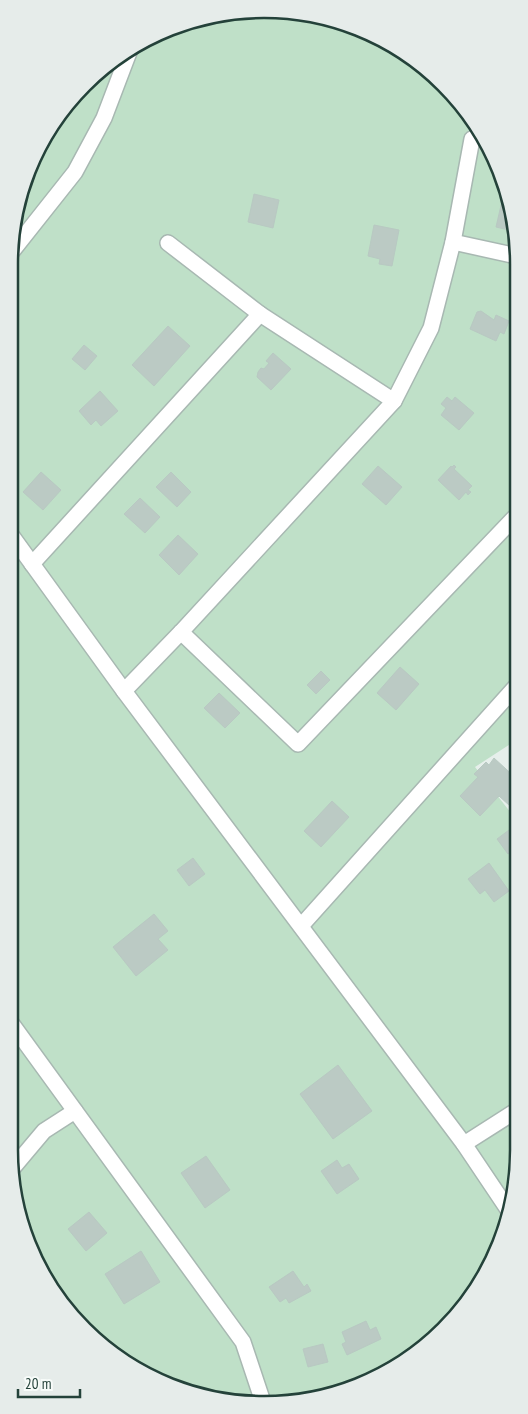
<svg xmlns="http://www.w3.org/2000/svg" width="528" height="1414" viewBox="0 0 528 1414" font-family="'PT Sans Narrow',sans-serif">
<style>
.green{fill:#bfe0c8}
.building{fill:#bbcac4;stroke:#b8c9c2}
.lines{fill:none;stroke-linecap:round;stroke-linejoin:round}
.minor-casing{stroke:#a8b8b2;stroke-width:18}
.minor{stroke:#fff;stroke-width:15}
.rim{fill:none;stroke:#24423a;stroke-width:2.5}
</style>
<rect width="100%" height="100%" fill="#e6efeb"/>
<!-- green -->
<path class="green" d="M231,11L330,18L406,52L456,96L500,166L517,230L518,739L475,767L518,822L519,1150L510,1216L467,1305L406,1362L314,1400L230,1403L137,1371L72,1318L22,1232L9,1150V264L18,198L62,108L137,43Z"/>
<!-- building -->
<g class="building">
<path d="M254,194L279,200L273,228L248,222Z"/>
<path d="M502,201L510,203L517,232L496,227Z"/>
<path d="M374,225L399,230L392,266L379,264L380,259L368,256Z"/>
<path d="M481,311L494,320L496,315L509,321L504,334L500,332L496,341L470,329L477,312Z"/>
<path d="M168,326L190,346L154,386L132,365Z"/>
<path d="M84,345L97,356L85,370L72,359Z"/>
<path d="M273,353L291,369L271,390L257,377L258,372L261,368L264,369L269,363L266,361Z"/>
<path d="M100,391L118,411L101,426L96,420L91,425L79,411Z"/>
<path d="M447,397L452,401L455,397L474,413L459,430L441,415L446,408L441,404Z"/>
<path d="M454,465L456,467L454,469L472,486L468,490L471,492L468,495L466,492L459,500L438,480L451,466L452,467Z"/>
<path d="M378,466L402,487L386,505L362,484Z"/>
<path d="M41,472L61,490L43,510L23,492Z"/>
<path d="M171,472L191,492L177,507L156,487Z"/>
<path d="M140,498L160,517L145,533L124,514Z"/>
<path d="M178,535L198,554L179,575L159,555Z"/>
<path d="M400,667L419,684L396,710L377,693Z"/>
<path d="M321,671L330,680L316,694L307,685Z"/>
<path d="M219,693L240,713L225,728L204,708Z"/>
<path d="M494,758L518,780V797L510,806L499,796L480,816L460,796L478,777L474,774L486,762L489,765Z"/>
<path d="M332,801L349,817L321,847L304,831Z"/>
<path d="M517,824L519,846L508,854L497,839Z"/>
<path d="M193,858L205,874L189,886L177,870Z"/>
<path d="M489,863L509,891L494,902L485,890L480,894L468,879Z"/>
<path d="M154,914L168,931L158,939L168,950L136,976L113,947Z"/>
<path d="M338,1065L372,1111L333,1139L300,1094Z"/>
<path d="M206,1156L230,1190L205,1208L181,1173Z"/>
<path d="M337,1160L342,1168L349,1164L359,1179L337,1194L321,1171Z"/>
<path d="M89,1212L107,1233L86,1251L68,1229Z"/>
<path d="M141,1251L160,1282L124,1304L105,1274Z"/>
<path d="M293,1271L304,1287L307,1284L311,1291L289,1303L286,1298L280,1302L269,1287Z"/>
<path d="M366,1321L370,1330L376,1327L381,1339L347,1355L342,1344L346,1342L342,1332Z"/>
<path d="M323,1344L328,1362L308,1367L303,1349Z"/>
</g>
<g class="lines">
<!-- minor casing -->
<g class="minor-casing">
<g id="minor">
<path d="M453,242L517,256"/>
<path d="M168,243L260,314L394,401"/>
<path d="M10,254L75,172L104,118L131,47"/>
<path d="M9,532L124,691L464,1144L511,1214"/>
<path d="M32,564L260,314"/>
<path d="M181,632L298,744L514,518L518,522"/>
<path d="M124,691L181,632L394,401L431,328L453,242L472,139"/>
<path d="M301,926L518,684"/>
<path d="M9,1020L243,1342L263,1402"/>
<path d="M464,1144L519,1109"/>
<path d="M12,1169L44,1131L75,1111"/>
</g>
</g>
<!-- minor -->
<use href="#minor" class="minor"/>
</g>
<!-- crop -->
<path d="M0 0H528V1414H0ZM264 18H264A246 246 0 0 1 510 264V1150A246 246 0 0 1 264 1396H264A246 246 0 0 1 18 1150V264A246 246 0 0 1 264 18Z" fill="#e6ecea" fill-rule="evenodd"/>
<path class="rim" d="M264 18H264A246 246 0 0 1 510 264V1150A246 246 0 0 1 264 1396H264A246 246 0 0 1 18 1150V264A246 246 0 0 1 264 18Z"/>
<!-- scale -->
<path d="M18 1389v8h62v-8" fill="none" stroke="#24423a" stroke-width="2.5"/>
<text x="25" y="1389" font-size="15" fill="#24423a" stroke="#f7fbf9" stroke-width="4" paint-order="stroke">20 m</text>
</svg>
